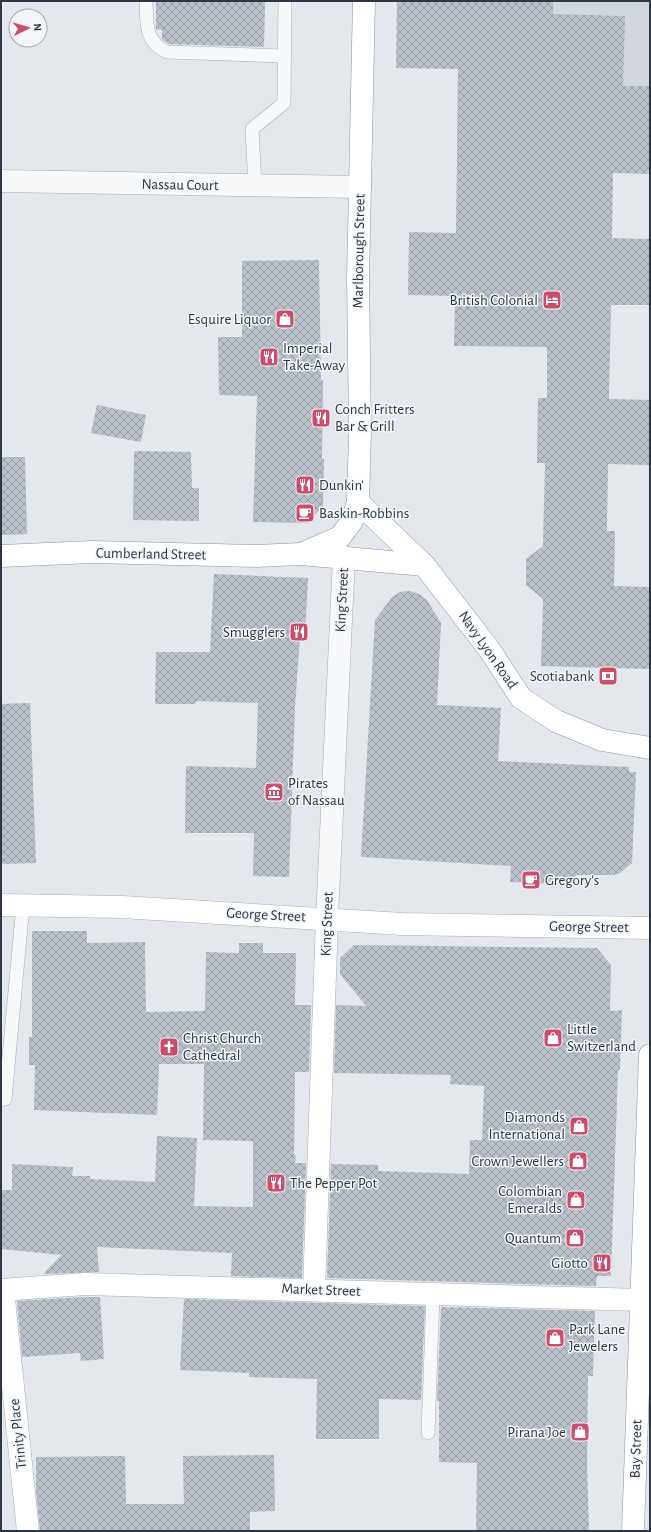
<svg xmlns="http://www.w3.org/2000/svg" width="651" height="1532" viewBox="0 0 651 1532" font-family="'Alegreya Sans',sans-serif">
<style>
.built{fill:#d2d7dd}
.building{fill:url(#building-cross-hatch)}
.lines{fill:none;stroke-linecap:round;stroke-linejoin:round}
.lane-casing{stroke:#a9aeb6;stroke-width:14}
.street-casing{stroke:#a9aeb6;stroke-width:23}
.secondary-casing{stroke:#a9aeb6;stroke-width:23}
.primary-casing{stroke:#a3adb7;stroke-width:23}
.highway-casing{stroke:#8b96a2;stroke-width:23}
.lane{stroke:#f7f8fa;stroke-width:13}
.street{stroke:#f7f8fa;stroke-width:22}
.secondary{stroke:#fff;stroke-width:22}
.primary{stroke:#fff;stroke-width:22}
.highway{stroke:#fff;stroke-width:22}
.labels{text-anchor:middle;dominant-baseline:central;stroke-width:3;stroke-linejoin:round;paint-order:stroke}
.street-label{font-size:15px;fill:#2c3644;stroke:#f4f6f9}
.poi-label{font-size:15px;fill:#2c3644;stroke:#f4f6f9;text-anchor:end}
</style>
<defs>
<pattern id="building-cross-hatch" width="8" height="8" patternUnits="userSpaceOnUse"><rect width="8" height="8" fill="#bbc1c9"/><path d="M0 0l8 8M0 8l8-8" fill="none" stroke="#989ea5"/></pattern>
</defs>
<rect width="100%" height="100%" fill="#e4e7eb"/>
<!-- built -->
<path class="built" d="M553,1H650V86H618L624,47V16L553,14Z"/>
<!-- building -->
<g class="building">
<path d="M156,1H265L264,47L169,44L162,39V30L156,29Z"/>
<path d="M397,1H553V14L625,16L623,86H650V174L613,173L612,238L650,239V305H611L609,399L650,400V465L608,464L607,531H615L614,586L650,587V669L541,666L543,599L526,585V559L543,546L545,463H537L538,398H547V347L454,346L455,296L408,295L409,232L456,233L458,69L396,68Z"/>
<path d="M319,260L321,380H323L322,459H324L323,506L307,523L253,522L257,396L219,395L218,337H242V261Z"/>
<path d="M97,405L146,415L141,442L91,433Z"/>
<path d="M134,451L191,452L192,488H199V521L133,520Z"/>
<path d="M1,457H25L27,534L1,535Z"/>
<path d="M214,574L308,578L305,637H300L295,706L289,877L253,876L254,833H185L186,766L256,768L258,703L196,701L195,704H155L156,652H210Z"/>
<path d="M410,591L419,594L427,600L441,623L437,705L501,708L498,761L629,767V772H636L632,863L620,873L614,875H576L575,885L510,882L511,866L361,857L375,620L392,597L400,592Z"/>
<path d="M30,703L36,863L1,864V704Z"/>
<path d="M32,931H87V943L145,942L146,1012L205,1011L206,952L239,953V943H263V953H296L295,1005H311L309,1072H295L294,1155H296L295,1163H306L302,1278L231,1276L232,1253L97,1247L99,1272L43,1274L62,1255L1,1249V1190H12V1164L73,1167L72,1176H90V1179L155,1182L157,1136L197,1138L194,1206L253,1207V1141L203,1140L204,1064H159L157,1115L34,1110L35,1065H29V1037H32Z"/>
<path d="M354,945L597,948L611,965L610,1011L622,1010L620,1070H618L611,1276H597L596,1286L327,1278L331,1164L378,1165V1171L469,1174L470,1140H482L484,1086L450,1084L451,1075L334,1073L336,1005L366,1006L340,974V958Z"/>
<path d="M85,1297H100L104,1359L81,1361L80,1353L22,1357L17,1301Z"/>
<path d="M184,1299L425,1306L421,1400L379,1399V1439H316L317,1379L249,1377V1373L180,1370Z"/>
<path d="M441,1307L595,1311L593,1376H588L587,1462L589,1531H476L477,1463L439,1462V1401H437Z"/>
<path d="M274,1455L275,1511L250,1512V1531H40L36,1491V1457L125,1456L126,1504H184L183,1456Z"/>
</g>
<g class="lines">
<!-- lane casing -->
<g class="lane-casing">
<g id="lane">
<path d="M146,1C147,23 144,41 167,52L284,56"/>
<path d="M255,186L252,129L284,103L285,1"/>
<path d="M1,1100L5,1099L23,905"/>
<path d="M428,1433L433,1294"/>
</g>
</g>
<!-- street casing -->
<g class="street-casing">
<g id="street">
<path d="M1,181L360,187"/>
<path d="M327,918L344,557"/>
</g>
</g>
<!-- secondary casing -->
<g class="secondary-casing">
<g id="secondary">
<path d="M1,905L122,907L403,924L650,928"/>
<path d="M3,1290L28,1531"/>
<path d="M314,1290L327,918"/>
</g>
</g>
<!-- primary casing -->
<g class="primary-casing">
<path id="primary" d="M1,1290L85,1284L642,1300"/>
</g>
<!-- highway casing -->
<g class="highway-casing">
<g id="highway">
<path d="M358,502L424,565L489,649L521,698L556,721L602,740L650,748"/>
<path d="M301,554L340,537L352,521L358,502L360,431L358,278L364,1"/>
<path d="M1,556L92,552L256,556L301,554L424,565"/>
<path d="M633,1531L650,1055"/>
</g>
</g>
<!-- lane -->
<use href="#lane" class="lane"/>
<!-- street -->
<use href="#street" class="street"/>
<!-- secondary -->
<use href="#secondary" class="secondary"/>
<!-- primary -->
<use href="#primary" class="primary"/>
<!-- highway -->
<use href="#highway" class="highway"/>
</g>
<!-- icons -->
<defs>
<g id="hotel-square" transform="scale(1)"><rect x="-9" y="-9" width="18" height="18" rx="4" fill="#cc4d6b" stroke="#f4f6f9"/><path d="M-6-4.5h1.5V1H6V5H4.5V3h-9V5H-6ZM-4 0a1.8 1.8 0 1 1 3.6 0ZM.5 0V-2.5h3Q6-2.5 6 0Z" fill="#fff"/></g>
<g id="shop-square" transform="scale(1)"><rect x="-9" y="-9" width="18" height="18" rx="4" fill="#cc4d6b" stroke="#f4f6f9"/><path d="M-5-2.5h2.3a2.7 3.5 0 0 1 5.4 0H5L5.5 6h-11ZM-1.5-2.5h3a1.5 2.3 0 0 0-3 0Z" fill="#fff"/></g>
<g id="restaurant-square" transform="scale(1)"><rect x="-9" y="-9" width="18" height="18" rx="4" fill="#cc4d6b" stroke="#f4f6f9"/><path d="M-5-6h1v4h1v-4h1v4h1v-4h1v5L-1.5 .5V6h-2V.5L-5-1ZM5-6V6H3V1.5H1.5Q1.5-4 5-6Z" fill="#fff"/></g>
<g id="cafe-square" transform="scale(1)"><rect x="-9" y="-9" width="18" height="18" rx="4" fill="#cc4d6b" stroke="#f4f6f9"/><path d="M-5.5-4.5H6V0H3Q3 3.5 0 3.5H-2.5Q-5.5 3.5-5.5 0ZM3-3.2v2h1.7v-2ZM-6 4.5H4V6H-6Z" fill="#fff"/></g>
<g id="bank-square" transform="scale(1)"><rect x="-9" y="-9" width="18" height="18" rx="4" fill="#cc4d6b" stroke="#f4f6f9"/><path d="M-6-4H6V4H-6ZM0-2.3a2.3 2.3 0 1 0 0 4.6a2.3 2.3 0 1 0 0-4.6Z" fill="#fff"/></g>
<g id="museum-square" transform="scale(1)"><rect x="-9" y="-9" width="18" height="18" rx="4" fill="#cc4d6b" stroke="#f4f6f9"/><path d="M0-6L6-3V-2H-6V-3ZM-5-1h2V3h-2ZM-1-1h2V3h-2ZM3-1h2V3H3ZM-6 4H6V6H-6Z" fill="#fff"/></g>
<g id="church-square" transform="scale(1)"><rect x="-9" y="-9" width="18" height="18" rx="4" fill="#cc4d6b" stroke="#f4f6f9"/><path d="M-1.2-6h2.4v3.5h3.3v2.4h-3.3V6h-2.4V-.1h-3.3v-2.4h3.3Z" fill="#fff"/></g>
</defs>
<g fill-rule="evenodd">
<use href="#hotel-square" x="552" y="300"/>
<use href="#shop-square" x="285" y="319"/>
<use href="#restaurant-square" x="269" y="357"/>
<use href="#restaurant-square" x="321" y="418"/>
<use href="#restaurant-square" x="305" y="485"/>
<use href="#cafe-square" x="305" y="513"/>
<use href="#restaurant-square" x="299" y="632"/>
<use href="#bank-square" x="608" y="676"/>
<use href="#museum-square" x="274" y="792"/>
<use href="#cafe-square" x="531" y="880"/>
<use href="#shop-square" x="553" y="1038"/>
<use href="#church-square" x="169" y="1047"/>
<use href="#shop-square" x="579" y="1126"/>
<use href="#shop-square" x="578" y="1161"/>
<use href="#restaurant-square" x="276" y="1183"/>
<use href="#shop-square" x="576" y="1200"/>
<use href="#shop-square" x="575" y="1238"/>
<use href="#restaurant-square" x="602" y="1263"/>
<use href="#shop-square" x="555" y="1338"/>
<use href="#shop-square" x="580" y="1432"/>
</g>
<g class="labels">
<!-- street labels -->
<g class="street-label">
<text transform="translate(180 185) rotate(1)">Nassau Court</text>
<text transform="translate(359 251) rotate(-89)">Marlborough Street</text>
<text transform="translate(151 554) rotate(1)">Cumberland Street</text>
<text transform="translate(342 600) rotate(-87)">King Street</text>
<text transform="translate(488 650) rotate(55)">Navy Lyon Road</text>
<text transform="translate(266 915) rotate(3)">George Street</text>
<text transform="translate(327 924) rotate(-88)">King Street</text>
<text transform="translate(589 927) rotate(1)">George Street</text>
<text transform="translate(321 1290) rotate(2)">Market Street</text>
<text transform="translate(18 1434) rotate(-96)">Trinity Place</text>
<text transform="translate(636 1449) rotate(-88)">Bay Street</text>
</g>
<!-- poi labels -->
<g class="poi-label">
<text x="538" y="300">British Colonial</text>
<text x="271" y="319">Esquire Liquor</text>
<text x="283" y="348" text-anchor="start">Imperial<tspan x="283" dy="17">Take-Away</tspan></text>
<text x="335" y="409" text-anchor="start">Conch Fritters<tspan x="335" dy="17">Bar &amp; Grill</tspan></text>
<text x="319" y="485" text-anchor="start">Dunkin'</text>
<text x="319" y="513" text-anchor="start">Baskin-Robbins</text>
<text x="285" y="632">Smugglers</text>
<text x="594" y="676">Scotiabank</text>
<text x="288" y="783" text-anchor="start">Pirates<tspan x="288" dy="17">of Nassau</tspan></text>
<text x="545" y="880" text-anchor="start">Gregory’s</text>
<text x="567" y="1029" text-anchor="start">Little<tspan x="567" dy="17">Switzerland</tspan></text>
<text x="183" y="1038" text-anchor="start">Christ Church<tspan x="183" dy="17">Cathedral</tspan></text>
<text x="565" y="1117">Diamonds<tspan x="565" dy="17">International</tspan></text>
<text x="564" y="1161">Crown Jewellers</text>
<text x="290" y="1183" text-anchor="start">The Pepper Pot</text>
<text x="562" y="1191">Colombian<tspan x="562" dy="17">Emeralds</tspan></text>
<text x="561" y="1238">Quantum</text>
<text x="588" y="1263">Giotto</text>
<text x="569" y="1329" text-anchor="start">Park Lane<tspan x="569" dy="17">Jewelers</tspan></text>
<text x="566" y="1432">Pirana Joe</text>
</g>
</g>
<!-- border -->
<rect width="651" height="1532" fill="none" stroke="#2c3644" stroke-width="4"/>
<!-- north arrow -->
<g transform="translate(28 28) rotate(85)"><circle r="19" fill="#f4f6f9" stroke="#a4a9b1"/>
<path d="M0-3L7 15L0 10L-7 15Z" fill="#cc4d6b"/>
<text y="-6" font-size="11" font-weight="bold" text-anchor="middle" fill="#2c3644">N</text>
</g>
</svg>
